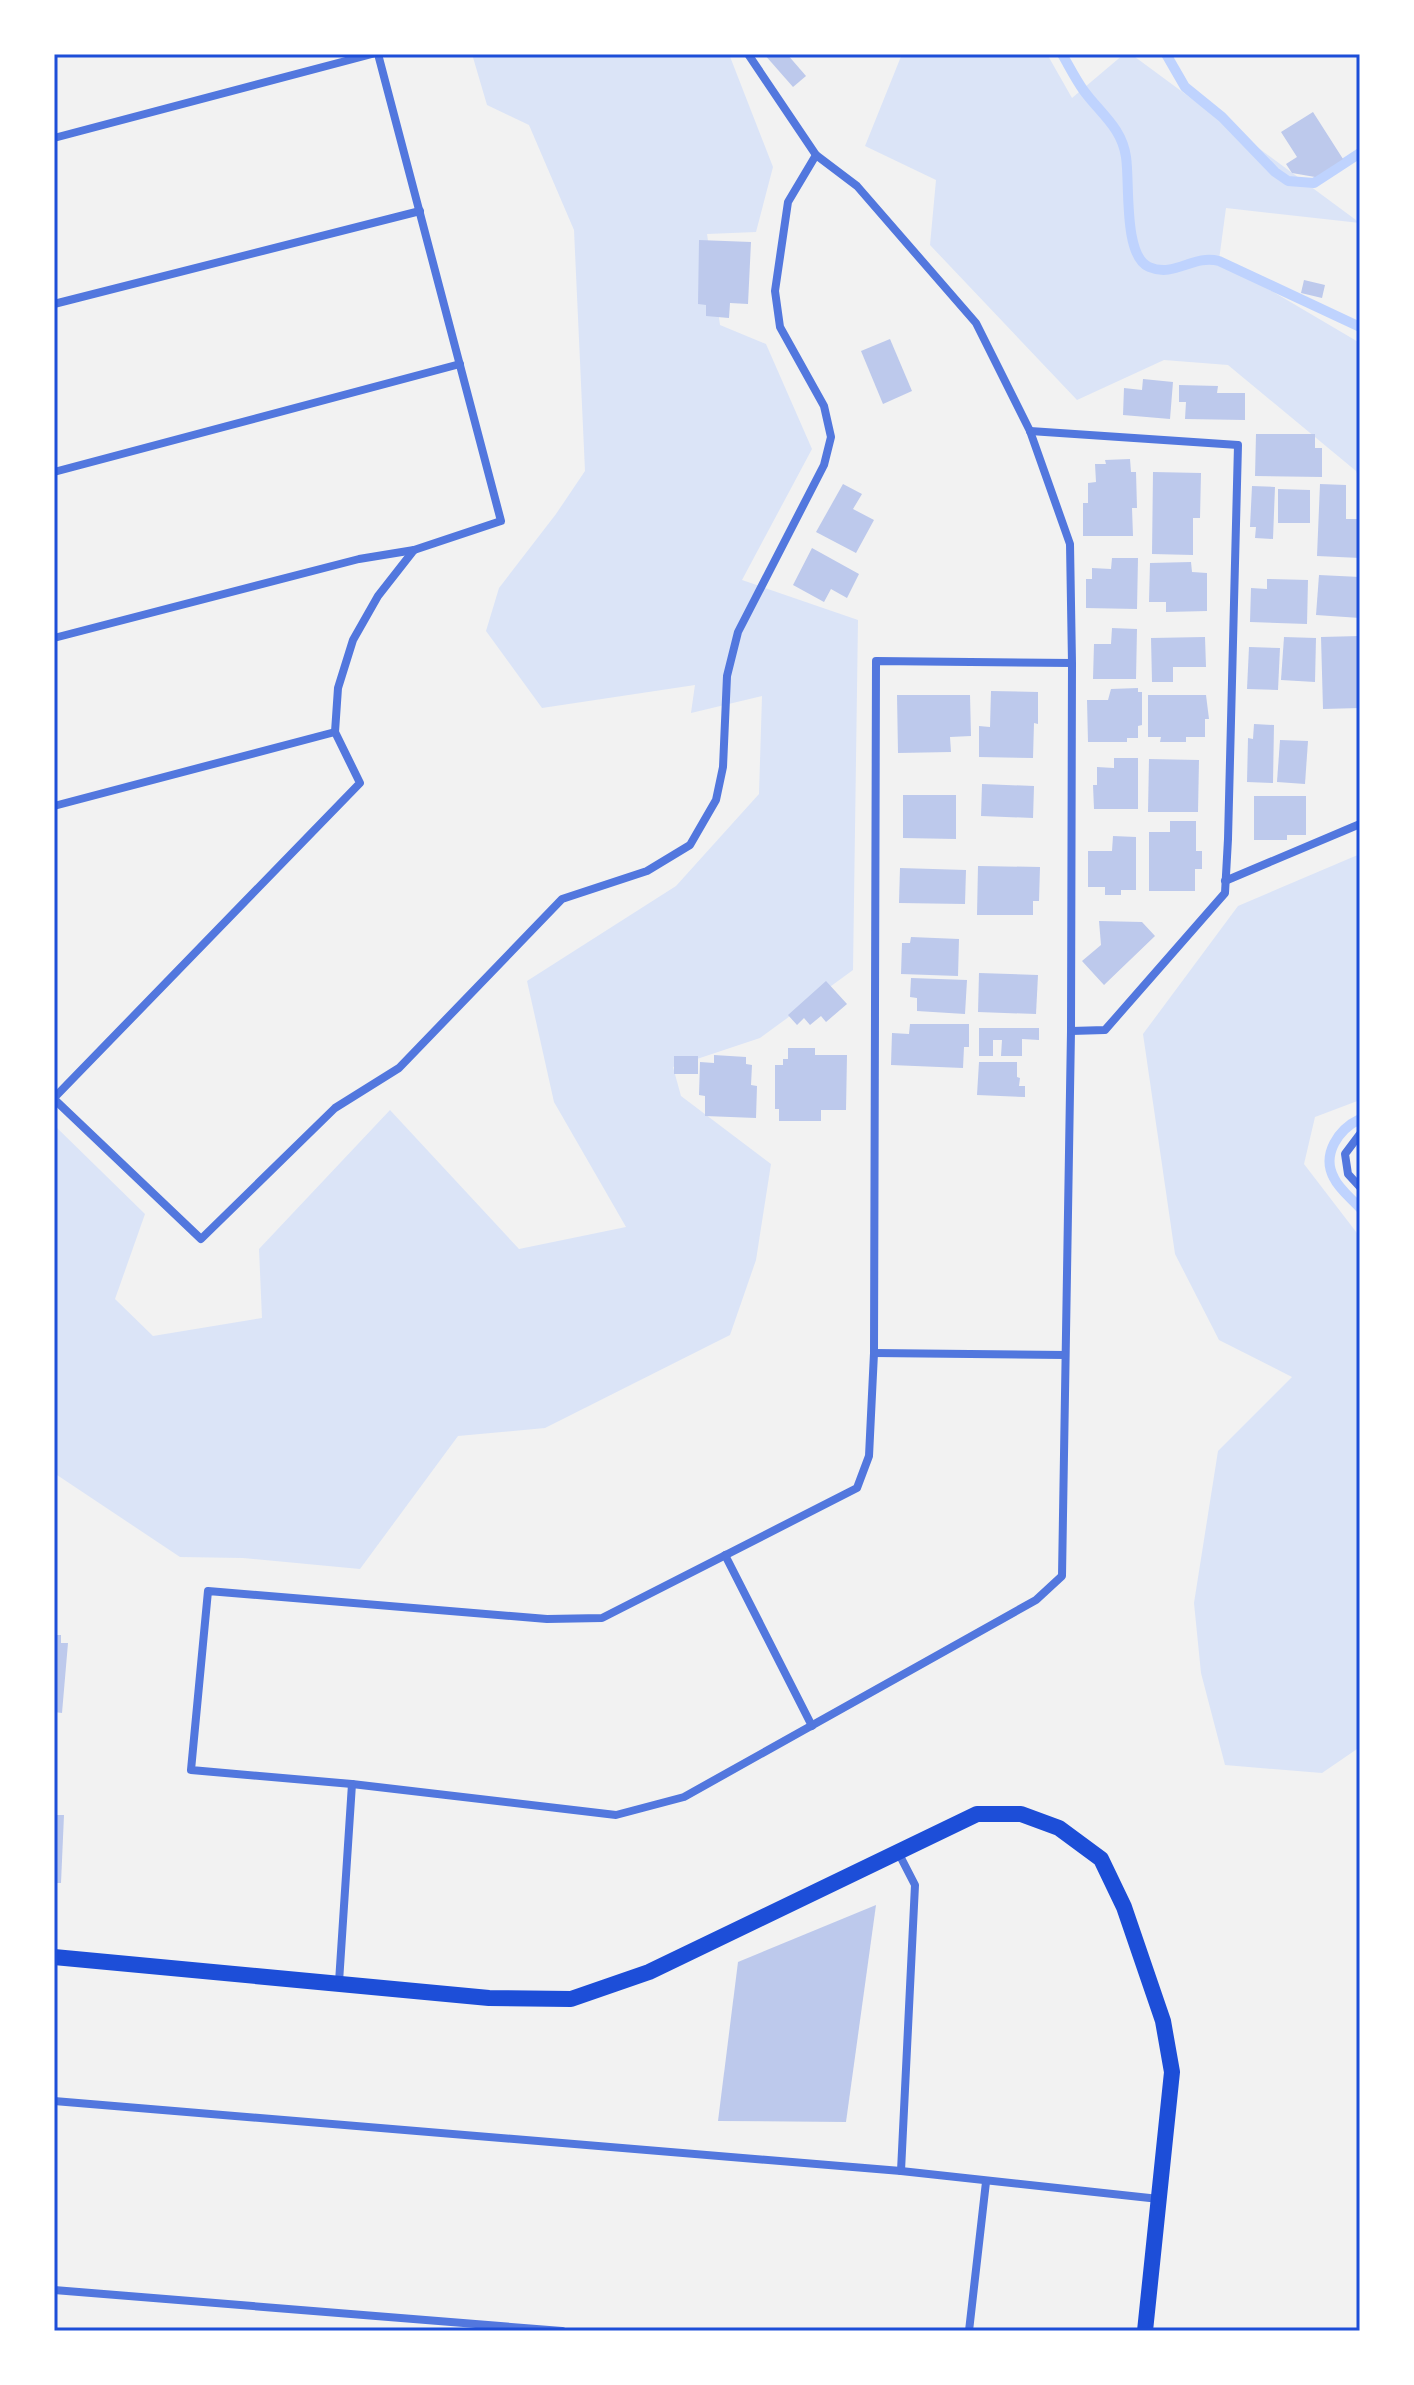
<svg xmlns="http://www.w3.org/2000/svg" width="1414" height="2385" viewBox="0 0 1414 2385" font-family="Poppins,sans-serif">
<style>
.green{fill:#dbe4f7}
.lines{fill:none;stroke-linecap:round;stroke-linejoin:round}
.stream{stroke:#bfd3fe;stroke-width:10}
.building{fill:#bdc9ec}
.minor{stroke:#5277de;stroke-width:8}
.secondary{stroke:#1d4ed8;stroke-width:16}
.neatline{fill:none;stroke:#1d4ed8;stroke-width:3}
</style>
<rect width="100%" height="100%" fill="#f2f2f2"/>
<!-- green -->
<g class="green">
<path d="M472,54H729L773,167L756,232L707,234L720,325L766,344L812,449L742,580L858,620L853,970L760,1038L673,1067L681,1096L771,1164L756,1260L730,1335L545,1428L458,1436L360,1569L243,1558L180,1557L54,1473V1125L145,1214L115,1299L153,1336L262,1318L259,1249L390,1110L519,1249L626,1227L554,1102L527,981L676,886L759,794L762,696L691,713L695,685L542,708L486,631L499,588L556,514L585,471L574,230L529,125L487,105Z"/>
<path d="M902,54H1047L1072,98L1124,54H1131L1360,223L1226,208L1219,260L1360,343V481L1356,471L1228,365L1164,360L1077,400L930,245L936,180L865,146Z"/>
<path d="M1360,854V1100L1315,1117L1304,1164L1360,1237V1747L1322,1773L1225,1765L1201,1673L1194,1603L1218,1451L1292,1377L1219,1340L1175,1254L1143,1034L1238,906Z"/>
</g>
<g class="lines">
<!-- stream -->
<g class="stream">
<path d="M1062,54C1069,66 1076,80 1084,91C1101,114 1122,128 1126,157C1130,182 1123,256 1149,267C1175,278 1193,254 1219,261L1360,327"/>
<path d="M1166,54L1185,87L1222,117L1275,172L1288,181L1314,183L1360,153"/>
<path d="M1360,1119C1339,1129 1321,1154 1334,1178C1339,1189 1352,1199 1360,1208"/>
</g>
</g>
<!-- building -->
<g class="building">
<path d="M764,54H787L806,76L793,87Z"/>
<path d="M1313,112L1343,159L1315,177L1292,173L1286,164L1297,157L1281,132Z"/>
<path d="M699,240L751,242L748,304L730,303L729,318L706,316V305L698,304Z"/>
<path d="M1304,280L1325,285L1322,298L1301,293Z"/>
<path d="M890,339L912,391L883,404L861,351Z"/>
<path d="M1143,379L1173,382L1170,419L1123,415L1124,388L1142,390Z"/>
<path d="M1179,385L1218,386L1217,393H1245V420L1185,419L1186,402H1179Z"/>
<path d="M1256,434H1315V448H1322V477L1255,476Z"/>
<path d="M1130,459L1131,472H1136L1137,508H1132L1133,536H1083V503H1088V483L1096,482L1095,464H1106L1105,460Z"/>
<path d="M1153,472L1201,473L1200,518H1193V555L1152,554Z"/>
<path d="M843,484L862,494L853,509L874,520L856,553L816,532Z"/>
<path d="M1320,484L1346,485V519H1360V558L1317,556Z"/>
<path d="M1252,486L1275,487L1273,539L1255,538L1256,527H1250Z"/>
<path d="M1278,489L1310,490V523H1278Z"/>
<path d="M812,548L859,574L847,598L831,589L824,602L793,585Z"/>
<path d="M1112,558H1138L1137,609L1086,608V579H1092V568L1111,569Z"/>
<path d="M1191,562L1192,572L1207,573V611L1166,612V602H1149L1150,563Z"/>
<path d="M1319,575L1360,577V618L1316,615Z"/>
<path d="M1267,579L1308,580L1307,624L1250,622L1251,588L1267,589Z"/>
<path d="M1112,628L1137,629L1136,679H1093L1094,644H1111Z"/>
<path d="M1360,636V708L1323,709L1321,637Z"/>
<path d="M1205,637L1206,667H1173V682H1152L1151,638Z"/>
<path d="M1284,637L1316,638L1315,682L1281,680Z"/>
<path d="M1249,647L1280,648L1278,690L1247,689Z"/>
<path d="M1138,688V692H1142V725L1138,726V738H1127V742H1088L1087,700H1108L1111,689Z"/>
<path d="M991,691L1038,692V724L1034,723L1033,758L979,757V726L990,727Z"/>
<path d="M897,695H970L971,736L950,737L951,752L898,753Z"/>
<path d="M1148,695H1206L1209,719H1205V737H1186V742H1160L1161,737H1148Z"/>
<path d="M1254,724L1274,725L1273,783L1247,782L1248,738L1253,739Z"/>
<path d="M1280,740L1308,741L1305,784L1277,782Z"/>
<path d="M1114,758H1138V809H1094L1093,785H1097V767L1114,768Z"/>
<path d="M1149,759L1199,760L1198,812H1148Z"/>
<path d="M982,784L1034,786L1033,818L981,816Z"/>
<path d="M903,795H956V839L903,838Z"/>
<path d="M1254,796H1306V835H1287V840H1254Z"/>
<path d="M1170,821H1196V851H1202V869H1195V891H1149V832H1170Z"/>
<path d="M1113,836L1136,837V890H1121V895H1105V887H1088V851H1112Z"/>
<path d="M978,866L1040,867L1039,901H1033V915H977Z"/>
<path d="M900,868L966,870L965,904L899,903Z"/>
<path d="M1099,921L1142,922L1155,936L1104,985L1082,961L1101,945Z"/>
<path d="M911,937L959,939L958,976L901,974L902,943H910Z"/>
<path d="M979,973L1038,975L1036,1014L978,1012Z"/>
<path d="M911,978L967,980L965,1014L917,1011V998L910,997Z"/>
<path d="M826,981L847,1004L826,1022L821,1016L810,1025L804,1018L797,1025L788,1015Z"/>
<path d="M910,1024H969V1047H964L963,1068L891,1065L892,1033L909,1034Z"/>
<path d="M979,1028H1039V1040L1022,1039V1056H1001L1002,1040H993V1056H979Z"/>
<path d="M788,1048H815V1055H847L846,1110H821V1121H779V1109H775V1065H783V1059H788Z"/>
<path d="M714,1055L746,1057V1064L752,1065L751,1085L757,1086L756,1118L705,1116V1096L699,1095L700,1062L714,1063Z"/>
<rect x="674" y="1056" width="24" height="18"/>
<path d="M979,1062H1017V1077L1020,1078L1019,1086H1025V1097L977,1095Z"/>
<path d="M54,1635H61V1643H68L62,1713L54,1712Z"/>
<path d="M54,1815H64L61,1883H54Z"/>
<path d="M876,1905L846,2122L718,2121L738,1962Z"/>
</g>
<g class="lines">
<!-- minor -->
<g class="minor">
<path d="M748,54L816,155L857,186L976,323L1030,431L1070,544L1072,663L1071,1031L1062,1576L1036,1600L684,1797L616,1815L352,1784L191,1770L208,1591L547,1619L602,1618L857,1488L869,1456L874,1353L876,661L1072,663"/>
<path d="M54,138L372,54"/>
<path d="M54,304L420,211"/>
<path d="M1030,431L1238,445L1228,839L1225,893L1105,1030L1071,1031"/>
<path d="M54,472L460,364"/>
<path d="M54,638L359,559L414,550"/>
<path d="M54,806L335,732"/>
<path d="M1225,881L1360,824"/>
<path d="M54,1098L360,783L335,732L338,688L353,640L378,596L414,550L501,521L378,54"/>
<path d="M54,1099L201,1239L335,1108L399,1068L562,899L647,871L690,845L716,800L723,767L727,676L738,632L824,465L831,437L824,406L780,327L775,291L788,202L816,155"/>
<path d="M1360,1134L1345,1154L1348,1174L1360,1187"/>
<path d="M874,1353L1065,1355"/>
<path d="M725,1555L812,1726"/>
<path d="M898,1852L915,1885L901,2171"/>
<path d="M339,1982L352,1784"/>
<path d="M54,2101L901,2171L1159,2199"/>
<path d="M54,2290L562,2331"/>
<path d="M969,2331L986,2182"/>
</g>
<!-- secondary -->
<path class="secondary" d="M54,1957L489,1998L571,1999L649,1972L977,1814H1021L1059,1828L1101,1859L1124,1907L1163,2021L1172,2072L1145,2331"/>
</g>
<!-- border -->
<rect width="1414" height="2385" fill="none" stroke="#ffffff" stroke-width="112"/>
<rect x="56" y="56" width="1302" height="2273" class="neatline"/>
</svg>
